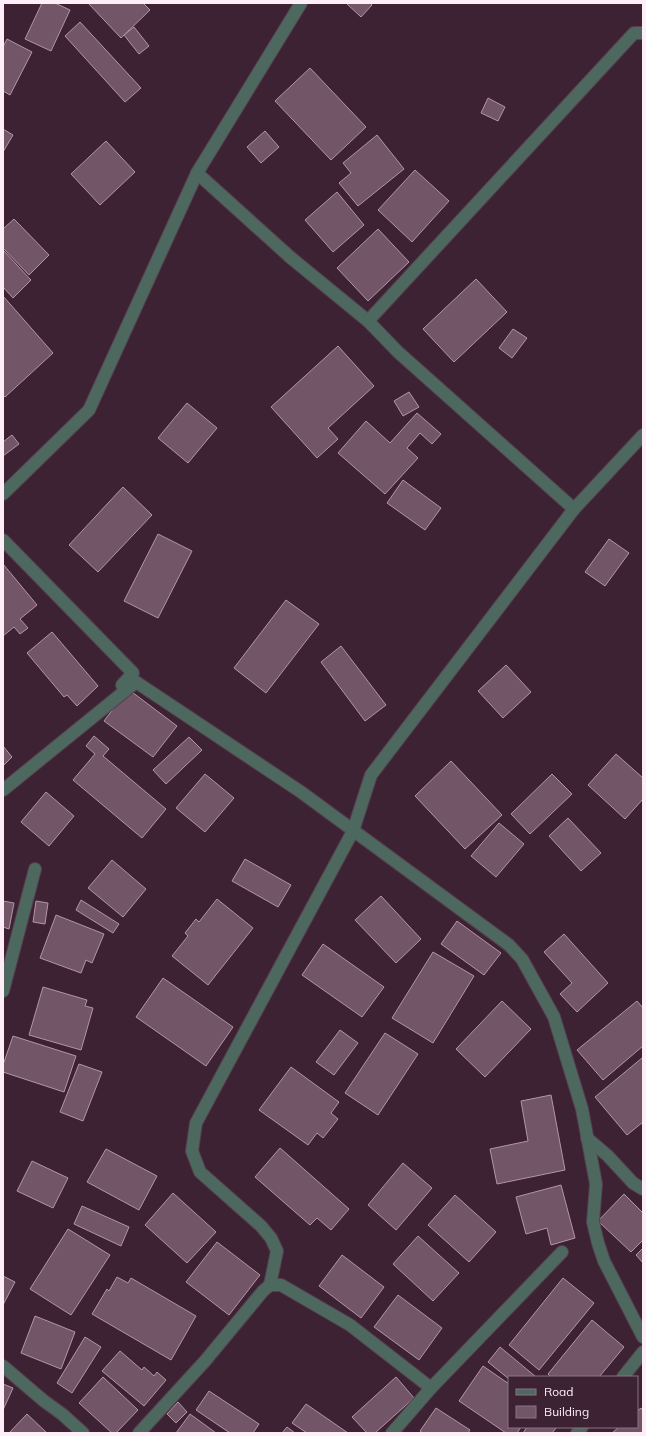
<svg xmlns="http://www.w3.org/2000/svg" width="646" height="1436" viewBox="0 0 646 1436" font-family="Mulish,sans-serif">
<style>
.building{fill:#725566;stroke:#b595a7}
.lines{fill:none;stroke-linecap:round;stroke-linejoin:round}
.street-casing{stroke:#573e4e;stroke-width:14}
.street{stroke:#4c685f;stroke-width:12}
</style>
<rect width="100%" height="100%" fill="#3c2232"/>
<!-- building -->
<g class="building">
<path d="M42,3H55L70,10L51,51L25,39Z"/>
<path d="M88,3H143L150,10L121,38Z"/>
<path d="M346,3H370L372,5L361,17Z"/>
<path d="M80,22L141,88L125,102L65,36Z"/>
<path d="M134,27L149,46L139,54L124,35Z"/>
<path d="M7,39L32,52L10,95L3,91V47Z"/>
<path d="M310,68L366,127L331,160L275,101Z"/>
<path d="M488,98L505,107L498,121L481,113Z"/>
<path d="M3,129L13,135L3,152Z"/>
<path d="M265,131L279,147L261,163L247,147Z"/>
<path d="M377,135L404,169L358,206L339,183L351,173L343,163Z"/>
<path d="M106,141L135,172L100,205L71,174Z"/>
<path d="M415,170L449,201L412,242L378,210Z"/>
<path d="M337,192L364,225L333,252L305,220Z"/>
<path d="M14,219L49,255L29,275L3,248V229Z"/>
<path d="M378,229L409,262L368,301L337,268Z"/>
<path d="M3,250L31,280L13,298L3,287Z"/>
<path d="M476,279L507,312L454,362L423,329Z"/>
<path d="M3,296L53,353L5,397L3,395Z"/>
<path d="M513,329L527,338L512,358L499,348Z"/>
<path d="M338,346L374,386L328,428L338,439L317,458L271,407Z"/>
<path d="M409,392L419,407L403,416L394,401Z"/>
<path d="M187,403L217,428L188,463L158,438Z"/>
<path d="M417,413L441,434L432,444L420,433L407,448L418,458L385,494L338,453L366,421L390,443Z"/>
<path d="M12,435L19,444L3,456V442Z"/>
<path d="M403,480L441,508L425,530L387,503Z"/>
<path d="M123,487L152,515L98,572L69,545Z"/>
<path d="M158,534L192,551L158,618L124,601Z"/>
<path d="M609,539L629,553L605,586L585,572Z"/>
<path d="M3,564L37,605L20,619L28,628L20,634L14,627L3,636Z"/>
<path d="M286,600L319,624L266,693L234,668Z"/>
<path d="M52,632L98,686L77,706L67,695L64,697L27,653Z"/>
<path d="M341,646L386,705L365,721L321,662Z"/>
<path d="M506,665L531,692L503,718L478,691Z"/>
<path d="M128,689L177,726L153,757L104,721Z"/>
<path d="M94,736L109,749L103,756L166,809L142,838L73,780L95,754L86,746Z"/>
<path d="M189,737L202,750L166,784L153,770Z"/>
<path d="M3,746L12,757L3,766Z"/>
<path d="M616,754L643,778V799L625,819L588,785Z"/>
<path d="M451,761L502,815L465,849L415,796Z"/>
<path d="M205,774L234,798L205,832L176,808Z"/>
<path d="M552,774L572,794L530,834L511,814Z"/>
<path d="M46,792L74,816L49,846L21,822Z"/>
<path d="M568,818L601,853L581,871L549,836Z"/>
<path d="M499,823L524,844L496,877L471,856Z"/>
<path d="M245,859L291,885L278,907L232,881Z"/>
<path d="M112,860L146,889L123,917L88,888Z"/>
<path d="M381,896L421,939L396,963L355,920Z"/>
<path d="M217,899L253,928L208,985L172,956L188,936L185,933L196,919L199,922Z"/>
<path d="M81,900L119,924L113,933L76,910Z"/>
<path d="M3,901L14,903L9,929L3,927Z"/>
<path d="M36,901L48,903L45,924L33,922Z"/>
<path d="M56,915L104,934L92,963L86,960L81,973L40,958Z"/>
<path d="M457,921L501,953L484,975L441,944Z"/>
<path d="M564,934L608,983L577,1012L560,994L572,983L544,952Z"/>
<path d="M323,944L384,987L362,1017L302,975Z"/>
<path d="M433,952L474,976L433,1043L392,1018Z"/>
<path d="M163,978L233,1027L206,1066L136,1017Z"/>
<path d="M43,987L87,1000L85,1006L93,1008L81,1050L29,1035Z"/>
<path d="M502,1001L531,1029L485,1077L456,1049Z"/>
<path d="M637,1001L643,1008V1046L603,1080L577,1050Z"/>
<path d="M340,1030L358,1043L334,1075L316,1062Z"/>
<path d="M385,1033L418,1054L378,1115L345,1093Z"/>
<path d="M13,1036L76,1056L64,1092L3,1072V1065Z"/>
<path d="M642,1058L643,1059V1122L627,1135L595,1097Z"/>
<path d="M79,1064L102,1072L83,1121L60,1112Z"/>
<path d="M291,1067L339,1102L331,1113L338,1119L323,1138L317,1133L308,1145L259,1110Z"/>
<path d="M551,1095L565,1170L497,1184L490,1149L528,1141L521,1101Z"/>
<path d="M280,1148L349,1209L331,1230L317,1218L310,1225L255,1177Z"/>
<path d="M106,1149L157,1176L139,1210L87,1182Z"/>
<path d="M32,1161L68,1178L53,1208L17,1191Z"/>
<path d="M403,1163L432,1188L396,1230L368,1205Z"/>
<path d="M561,1185L575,1238L551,1245L547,1228L526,1234L516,1197Z"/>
<path d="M173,1193L216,1232L187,1263L145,1225Z"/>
<path d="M624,1194L643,1213V1240L631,1252L598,1221Z"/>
<path d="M455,1195L496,1232L469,1262L428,1225Z"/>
<path d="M82,1206L129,1227L121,1246L74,1224Z"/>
<path d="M68,1229L110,1255L71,1315L30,1289Z"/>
<path d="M418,1236L459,1273L433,1301L393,1264Z"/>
<path d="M217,1242L260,1275L229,1315L186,1282Z"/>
<path d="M643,1248V1263L636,1255Z"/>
<path d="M342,1255L384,1287L361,1318L319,1286Z"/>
<path d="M3,1276L15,1282L3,1305Z"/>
<path d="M117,1277L128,1283L131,1278L196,1316L171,1360L92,1314L107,1289L109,1291Z"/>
<path d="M563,1278L594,1303L539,1370L509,1345Z"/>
<path d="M398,1295L442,1328L419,1360L374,1327Z"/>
<path d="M35,1316L75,1332L61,1369L21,1353Z"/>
<path d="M592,1320L624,1347L599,1377H551L548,1374Z"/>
<path d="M85,1337L101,1347L72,1393L57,1383Z"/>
<path d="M500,1347L536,1377H509V1379L488,1362Z"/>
<path d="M120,1351L142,1370L144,1367L154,1376L157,1372L166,1380L144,1406L102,1371Z"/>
<path d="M483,1366L509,1384V1427H521L517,1433H506L459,1401Z"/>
<path d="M103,1377L138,1410L116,1433H112L79,1403Z"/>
<path d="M396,1377L414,1398L375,1433H367L352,1417Z"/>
<path d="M3,1384L13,1388L3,1410Z"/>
<path d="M209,1391L259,1424L253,1433H230L196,1410Z"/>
<path d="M178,1402L187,1412L176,1423L167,1414Z"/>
<path d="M306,1404L348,1433H307L292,1423Z"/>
<path d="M436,1408L470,1430L468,1433H423L420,1431Z"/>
<path d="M641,1408L643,1411V1433H612L619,1427H637V1411Z"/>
<path d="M27,1414L47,1433H9Z"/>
<path d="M190,1414L216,1433H176Z"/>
<path d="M287,1427L295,1433H282Z"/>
<path d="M527,1427H557L552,1433H523Z"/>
</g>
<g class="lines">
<!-- street casing -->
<g class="street-casing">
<g id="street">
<path d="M197,173L290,257L368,321L398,352L574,509"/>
<path d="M368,321L634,33H643"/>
<path d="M3,494L89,410L197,173L301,3"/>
<path d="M3,540L133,673L122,685"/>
<path d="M3,790L136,682L301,792L509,945L522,959L554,1017L582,1109L596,1184L593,1222L598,1243L604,1261L643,1337"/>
<path d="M3,991L35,869"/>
<path d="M587,1138L608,1156L633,1183L643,1189"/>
<path d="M270,1285L277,1251L271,1238L261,1226L200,1172L192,1151L196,1123L353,831L371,775L574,509L643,435"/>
<path d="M3,1366L44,1401L62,1414L83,1433"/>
<path d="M623,1377L643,1352"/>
<path d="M139,1433L205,1361L263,1291L270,1285H281L350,1325L431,1388"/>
<path d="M392,1433L431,1388L562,1252"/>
<path d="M577,1433L582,1427"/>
</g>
</g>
<!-- street -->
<use href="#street" class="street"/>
</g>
<!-- border -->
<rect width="646" height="1436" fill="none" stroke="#ffedf7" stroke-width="8"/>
<!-- legend -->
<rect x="508" y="1376" width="130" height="52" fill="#3c2232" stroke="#8a7381"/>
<rect x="516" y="1389" width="20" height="6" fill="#4c685f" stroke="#8a7381"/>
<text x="544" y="1396" font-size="12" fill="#ffedf7">Road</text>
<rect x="516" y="1406" width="20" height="12" fill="#725566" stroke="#8a7381"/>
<text x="544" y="1416" font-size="12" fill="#ffedf7">Building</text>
</svg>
